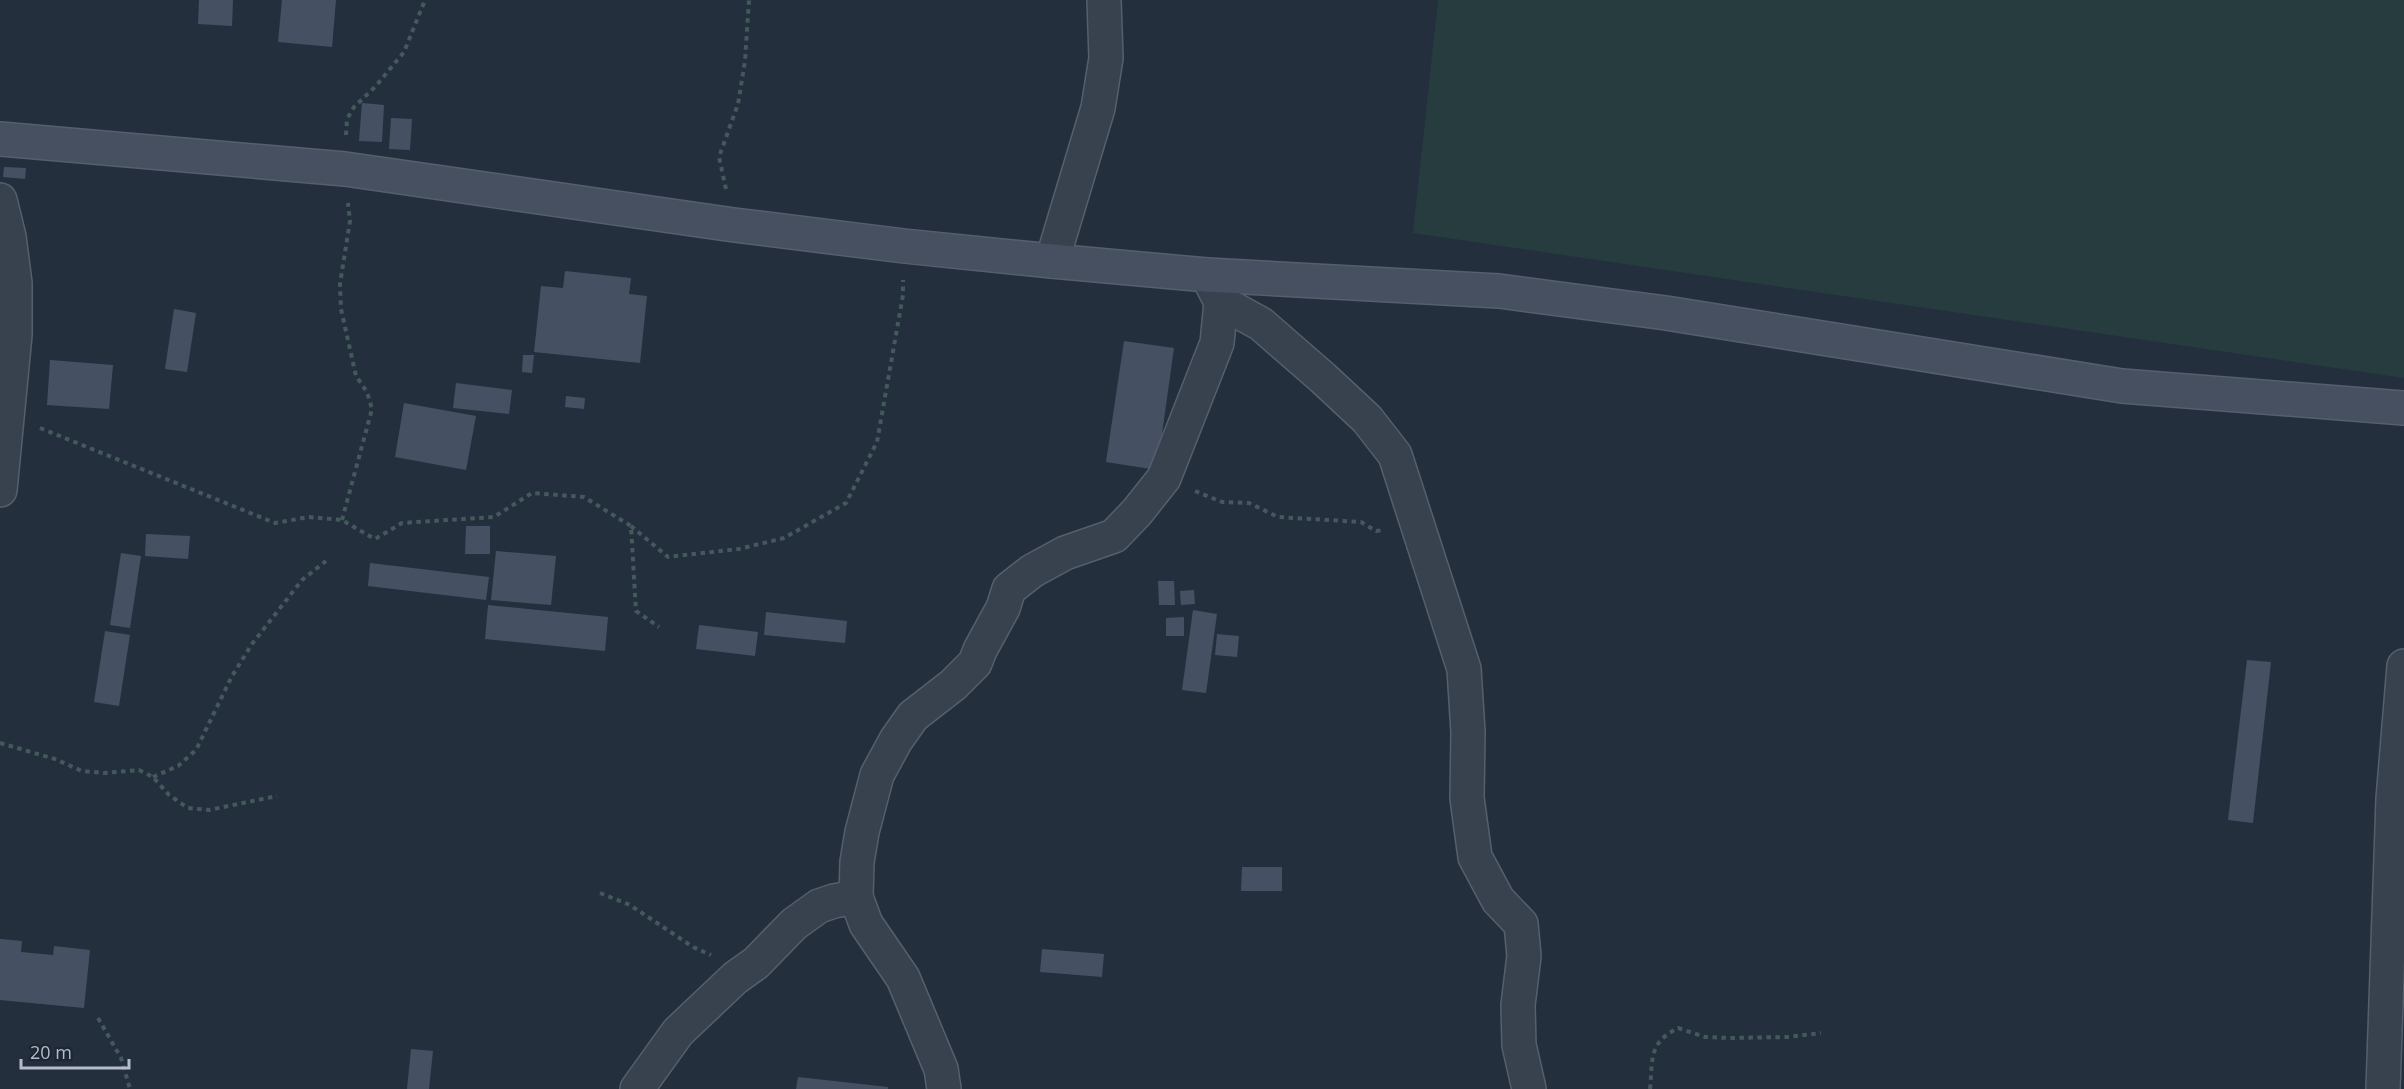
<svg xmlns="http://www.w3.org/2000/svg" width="2404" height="1089" viewBox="0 0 2404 1089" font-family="'Open Sans',sans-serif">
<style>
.green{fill:#263c3f}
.building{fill:#455162}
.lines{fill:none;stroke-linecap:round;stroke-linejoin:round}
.street-casing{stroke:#565f6c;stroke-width:36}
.secondary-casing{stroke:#565f6c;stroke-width:36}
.path{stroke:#44595c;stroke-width:4;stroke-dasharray:4.5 4.5;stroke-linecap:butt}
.street{stroke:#38414e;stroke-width:33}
.secondary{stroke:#465061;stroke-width:33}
</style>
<rect width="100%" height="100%" fill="#242f3e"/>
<!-- green -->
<path class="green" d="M1438,0H2404V378L1413,233Z"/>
<!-- building -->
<g class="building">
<path d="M199,0H233L232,26L198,24Z"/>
<path d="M282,0H336L332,47L278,42Z"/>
<path d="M362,103L384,105L382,142L359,141Z"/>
<path d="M391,118L412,119L410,150L389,149Z"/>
<path d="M4,167L26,168L25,179L3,177Z"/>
<path d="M565,271L631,278L629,294L647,296L640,363L534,352L541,286L563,288Z"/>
<path d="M174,309L196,313L187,372L165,369Z"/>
<path d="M1124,341L1174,348L1157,470L1106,462Z"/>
<path d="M523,355H534L532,373L522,372Z"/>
<path d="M50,360L113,365L109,409L47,405Z"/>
<path d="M456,383L512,390L509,414L453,408Z"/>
<path d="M566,396L585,398L584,409L565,407Z"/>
<path d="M404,403L476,416L466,470L395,457Z"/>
<path d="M466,526H490V554H465Z"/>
<path d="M146,534L190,536L188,559L145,556Z"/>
<path d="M496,551L556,556L551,605L491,600Z"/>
<path d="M121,553L141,556L130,628L110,625Z"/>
<path d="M370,563L489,577L486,600L368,586Z"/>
<path d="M1158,581H1174L1175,605H1159Z"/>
<path d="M1194,590L1195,604L1181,605L1180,591Z"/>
<path d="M488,605L608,617L605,651L485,639Z"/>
<path d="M1193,610L1217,614L1206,693L1182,690Z"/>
<path d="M766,612L847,621L845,643L764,635Z"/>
<path d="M1184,617V636H1166V618Z"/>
<path d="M699,625L758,632L755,656L696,649Z"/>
<path d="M105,631L130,635L119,706L94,702Z"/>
<path d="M1217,634L1239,636L1237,657L1215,655Z"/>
<path d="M2247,660L2271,662L2253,823L2228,820Z"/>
<path d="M1242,867H1282V891H1241Z"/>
<path d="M0,939L22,941L21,952L53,955L54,946L90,950L84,1008L0,1000Z"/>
<path d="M1042,949L1104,954L1102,977L1040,972Z"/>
<path d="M411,1049L433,1051L429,1089H407Z"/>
<path d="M798,1077L888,1087V1089H796Z"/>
</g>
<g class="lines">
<!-- street casing -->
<g class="street-casing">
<g id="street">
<path d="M0,200L9,237L15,283V335L0,490"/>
<path d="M1052,261L1098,108L1106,58L1104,0"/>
<path d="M1221,302L1261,324L1323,378L1367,419L1395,455L1464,669L1468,732L1467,798L1475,857L1498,900L1521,924L1524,956L1518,1005L1519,1045L1529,1089"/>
<path d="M856,897L866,924L903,978L941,1069L944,1089"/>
<path d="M637,1089L678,1032L735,978L756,963L794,924L819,906L834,901L856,897L857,862L862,832L877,775L896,740L913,716L953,685L975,663L980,650L1003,608L1009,589L1032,571L1065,553L1114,536L1137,512L1164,478L1217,343L1221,302L1207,275"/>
<path d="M2383,1089L2393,799L2404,666"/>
</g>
</g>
<!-- secondary casing -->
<g class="secondary-casing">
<path id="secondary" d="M0,139L345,169L734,225L904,246L1052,261L1207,275L1499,291L1666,313L2122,386L2404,408"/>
</g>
<!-- path -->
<g class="path">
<path d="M346,135L347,119L354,107L375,87L404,52L425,0"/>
<path d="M726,189L719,157L738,104L745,61L749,0"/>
<path d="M40,428L275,523L309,517L342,520L375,539L402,523L494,517L532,493L584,497L631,526L636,611L659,627"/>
<path d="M1195,491L1222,502L1249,503L1278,517L1361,522L1376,531L1383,530"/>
<path d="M342,520L372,409L367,392L356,376L341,309L340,284L350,221L348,203"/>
<path d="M631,526L668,557L739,549L784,538L846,503L877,442L903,295V280"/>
<path d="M0,743L55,759L82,771L104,773L139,770L153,777L169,795L188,808L209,810L277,796"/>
<path d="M153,777L178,766L196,750L232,676L252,644L302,580L326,561"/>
<path d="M600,893L630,905L693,947L711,955"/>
<path d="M98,1018L121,1058L130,1089"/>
<path d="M1650,1089C1653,1059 1648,1043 1678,1028L1705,1037L1729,1038L1788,1037L1821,1033"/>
</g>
<!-- street -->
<use href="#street" class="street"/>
<!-- secondary -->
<use href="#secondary" class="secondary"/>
</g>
<!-- scale -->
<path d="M21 1059v9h108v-9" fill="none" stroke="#b4bcc9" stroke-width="3"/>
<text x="30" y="1059" font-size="18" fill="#b4bcc9" stroke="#1d2633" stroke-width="4.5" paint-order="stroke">20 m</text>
</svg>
